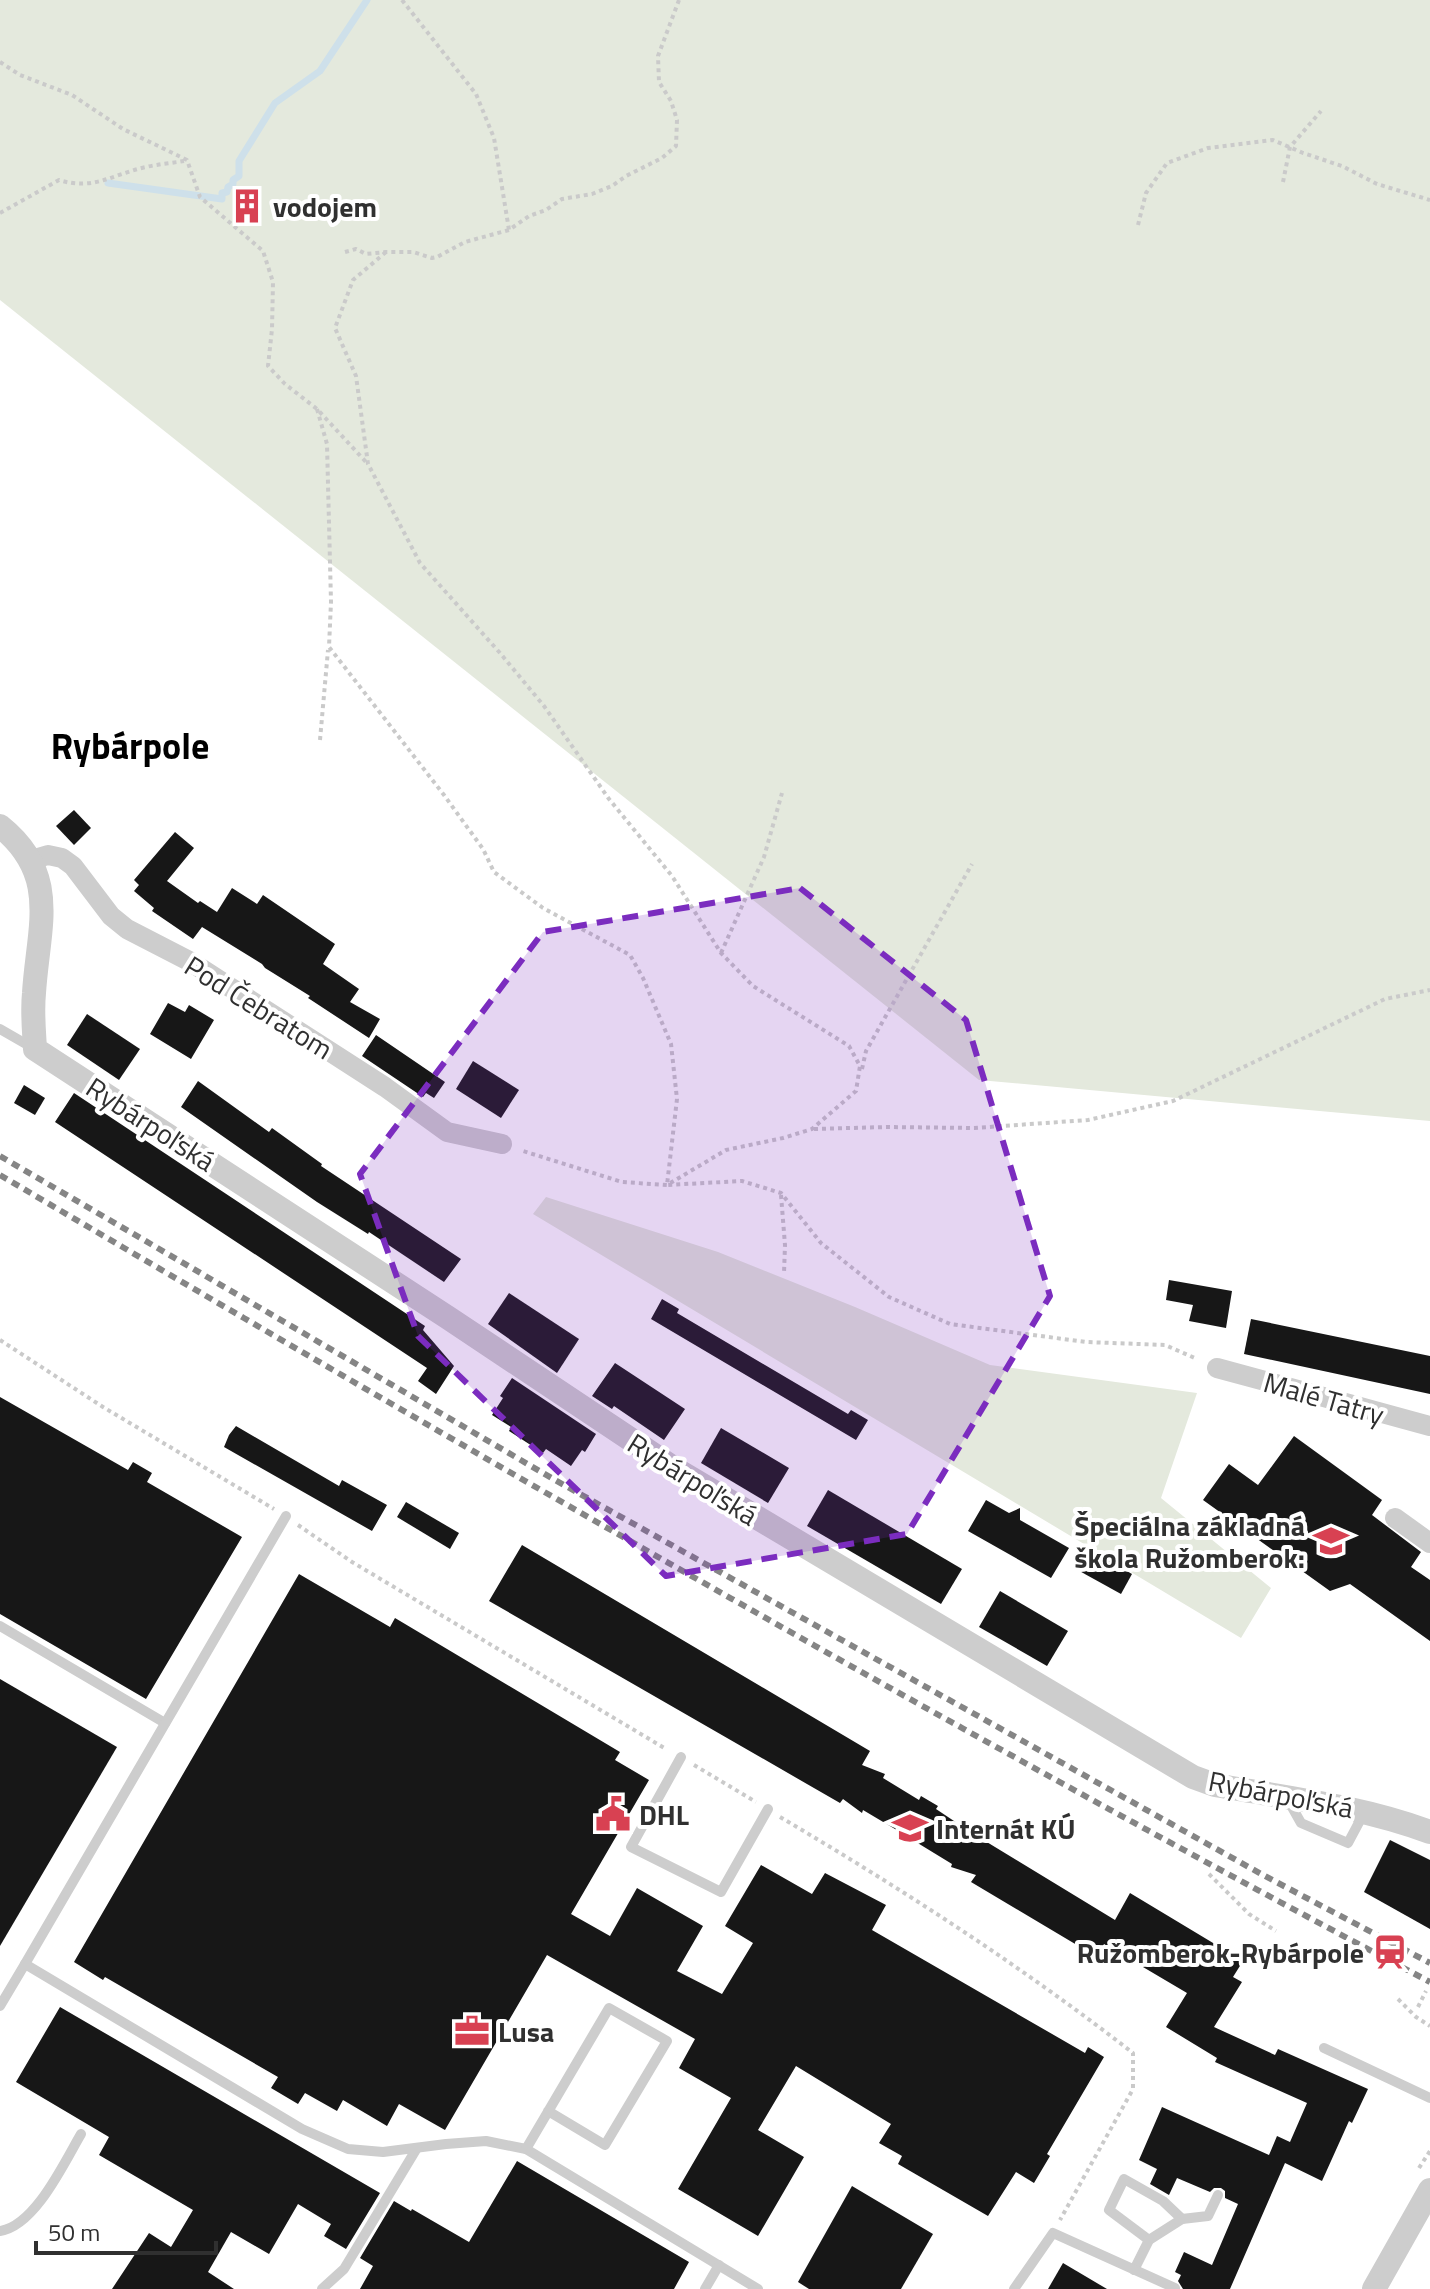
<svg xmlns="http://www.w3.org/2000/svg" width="1430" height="2289" viewBox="0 0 1430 2289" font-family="'Titillium Web',sans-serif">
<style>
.green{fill:#e4e9dd}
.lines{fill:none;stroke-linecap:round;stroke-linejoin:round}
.stream{stroke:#cee0ea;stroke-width:7}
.building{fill:#171717}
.path{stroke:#cacaca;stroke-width:4;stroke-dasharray:4 4;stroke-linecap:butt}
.service{stroke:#cdcdcd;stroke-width:10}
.minor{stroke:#cdcdcd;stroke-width:20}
.tertiary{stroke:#cdcdcd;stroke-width:24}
.rail{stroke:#858585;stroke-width:6;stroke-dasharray:8 6;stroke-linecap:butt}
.marked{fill:#7b2cbf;fill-opacity:0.2;stroke:#7b2cbf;stroke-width:6;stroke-dasharray:16 10;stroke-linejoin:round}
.labels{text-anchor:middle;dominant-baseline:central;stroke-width:8;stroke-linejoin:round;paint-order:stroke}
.poi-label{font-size:28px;font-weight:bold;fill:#303030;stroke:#fff;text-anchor:start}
.street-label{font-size:28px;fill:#303030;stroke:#fff}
.district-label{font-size:36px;font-weight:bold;fill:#000;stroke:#fff}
</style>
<rect width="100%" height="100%" fill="#fff"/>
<!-- green -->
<g class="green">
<path d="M0,0H1430V1121L979,1080L0,300Z"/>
<path d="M546,1197L718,1252L855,1307L990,1365L1197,1393L1161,1498L1271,1588L1241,1638L533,1214Z"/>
</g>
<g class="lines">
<!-- stream -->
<path class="stream" d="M108,183L222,199V193L227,192L228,187L233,184V180L239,176V161L275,103L320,71L367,0"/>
</g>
<!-- building -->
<g class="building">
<path d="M241,188L260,195L253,224L233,216Z"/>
<path d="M74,810L91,828L74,845L56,826Z"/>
<path d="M175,832L194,848L167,881L198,903L200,901L217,912L232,888L257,904L263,895L335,944L323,964L359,989L350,1002L380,1019L369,1038L308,998L310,996L265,968L262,964L202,927L193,939L152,911L154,908L134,891L139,885L134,880Z"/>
<path d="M168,1003L185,1012L189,1005L214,1020L191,1059L150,1034Z"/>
<path d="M87,1014L140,1049L119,1080L67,1045Z"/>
<path d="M376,1035L445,1082L434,1098L426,1093L423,1097L362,1056Z"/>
<path d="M473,1061L519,1090L501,1118L456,1089Z"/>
<path d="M198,1081L269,1132L272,1128L322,1164L321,1166L461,1259L444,1282L369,1232L368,1234L317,1202L181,1107Z"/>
<path d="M24,1085L45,1098L35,1115L14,1103Z"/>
<path d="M74,1093L425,1326L423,1330L454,1366L436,1394L418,1381L427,1368L55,1122Z"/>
<path d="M1169,1280L1232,1291L1226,1328L1189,1321L1193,1305L1166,1300Z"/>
<path d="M509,1293L579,1339L557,1373L488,1324Z"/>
<path d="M662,1299L679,1309L677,1313L848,1414L851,1410L868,1420L856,1440L651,1319Z"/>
<path d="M1251,1319L1430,1356V1394L1244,1354Z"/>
<path d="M615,1363L685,1409L664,1440L614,1406L612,1409L592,1396Z"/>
<path d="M512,1378L596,1434L585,1452L582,1450L571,1466L546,1449L543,1453L509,1431L511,1427L492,1415L503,1398L500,1396Z"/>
<path d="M0,1397L128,1470L133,1462L152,1473L147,1482L242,1537L146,1699L0,1614Z"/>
<path d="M236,1426L339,1486L342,1480L387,1505L372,1531L224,1447L229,1435Z"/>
<path d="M721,1428L789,1468L768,1503L701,1463Z"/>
<path d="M1294,1436L1382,1500L1372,1515L1421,1552L1411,1567L1430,1580V1641L1350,1584L1330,1591L1203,1500L1229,1464L1258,1485Z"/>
<path d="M828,1490L962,1569L941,1604L807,1526Z"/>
<path d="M986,1500L1009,1513L1020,1508V1520L1069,1548L1051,1578L968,1531Z"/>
<path d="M406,1502L459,1533L450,1549L397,1517Z"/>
<path d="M522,1545L870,1751L862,1765L885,1774L883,1778L919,1800L921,1796L938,1806L936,1809L972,1833L1115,1920L1130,1893L1243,1961L1233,1977L1242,1982L1214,2027L1275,2055L1278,2049L1368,2089L1352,2123L1349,2121L1322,2181L1285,2163L1230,2289H1183L1178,2281L1181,2275L1175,2272L1184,2252L1212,2265L1238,2204L1225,2198V2191L1221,2188H1214L1210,2192L1177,2178L1169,2195L1150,2184L1157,2169L1139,2160L1162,2107L1269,2155L1277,2136L1290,2142L1307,2103L1215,2062L1217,2058L1166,2027L1187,1993L1104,1944L1097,1957L971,1882L976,1875L951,1867L952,1864L916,1842L914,1845L898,1835L900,1832L863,1810L862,1813L843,1799L840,1803L489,1601Z"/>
<path d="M1087,1548L1132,1574L1121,1594L1074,1568Z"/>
<path d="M299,1574L390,1627L395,1618L620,1752L615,1760L649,1780L571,1914L610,1936L637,1888L703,1926L677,1971L722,1994L753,1943L725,1926L761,1865L812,1894L825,1873L886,1905L872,1930L1085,2053L1088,2047L1104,2057L1047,2154L1050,2156L1034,2183L1016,2172L988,2216L898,2164L902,2156L879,2143L891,2124L796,2066L758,2130L804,2157L758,2236L678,2189L731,2098L679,2068L695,2039L547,1955L445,2130L399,2104L387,2126L343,2100L337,2111L305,2093L298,2104L271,2088L278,2077L105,1977L103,1980L74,1962Z"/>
<path d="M1000,1591L1068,1631L1047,1666L979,1627Z"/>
<path d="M0,1679L117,1747L0,1946Z"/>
<path d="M1390,1840L1430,1860V1929L1364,1892Z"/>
<path d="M60,2007L380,2193L346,2249L324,2236L331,2224L298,2204L269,2254L231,2232L208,2272L234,2289H112L149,2233L171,2247L193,2210L99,2155L109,2137L16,2082Z"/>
<path d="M517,2161L689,2262L674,2289H360L373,2266L360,2258L394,2201L411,2211L412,2209L469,2242Z"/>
<path d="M852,2186L933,2234L901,2289H809L798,2282Z"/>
<path d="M1063,2263L1107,2289H1048Z"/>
</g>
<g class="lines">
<!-- path -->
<g class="path">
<path d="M402,0L476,94L494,138L509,230"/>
<path d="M0,62L20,75L72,95L123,129L187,160L200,197L263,251L273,282L272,329L268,366L285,384L317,409L366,462"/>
<path d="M1283,182L1290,147L1321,111"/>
<path d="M0,213L59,180C94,191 113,174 146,167C159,164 172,163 184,161"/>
<path d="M1138,225L1146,193L1167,163L1208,148L1273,140L1303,153L1342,166L1377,184L1430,200"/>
<path d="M345,252L356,249L366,254L386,252H413L432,258L437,257L465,242L509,230L529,216L546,210L562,199L592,194L612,186L626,176L662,158L676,146L677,120L671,101L659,82L658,56L679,0"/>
<path d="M386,252L353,280L335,328L356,376L368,464L420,563L500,653L544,706L609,799L672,876L721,953L753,986L849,1046L860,1066L856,1091L812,1129L783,1138L726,1150L667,1185L622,1182L523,1151"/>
<path d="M317,409L327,444L331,602L329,647L444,795L483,849L494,872L543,908L630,955L643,978L671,1044L677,1099L667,1185L742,1181L781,1193L821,1243L889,1297L950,1324L1086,1342L1165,1345L1197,1359"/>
<path d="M320,740L328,650"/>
<path d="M721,953L764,857L782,793"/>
<path d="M862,1069L866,1051L972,864"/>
<path d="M814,1129L887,1127L974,1128L1088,1120L1173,1101L1385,999L1430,990"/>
<path d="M781,1195L785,1245L784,1273"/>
<path d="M0,1340L103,1407L274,1509"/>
<path d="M298,1525L352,1562L666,1749"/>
<path d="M694,1765L756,1802"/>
<path d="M780,1817C902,1889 1021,1966 1133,2053V2089L1060,2220"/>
<path d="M1209,1874L1249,1914L1276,1931"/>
<path d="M1398,1999L1416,2017L1430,2026"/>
<path d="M1418,2007L1426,1991"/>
<path d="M1419,2168L1430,2151"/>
</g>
<!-- service -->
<g class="service">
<path d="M0,1029L33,1048"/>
<path d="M0,1626L165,1723"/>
<path d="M681,1757L631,1847L721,1892L768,1809"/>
<path d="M1288,1800L1301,1823L1348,1843L1364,1813"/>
<path d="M25,1964L286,1516"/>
<path d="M0,2006L25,1964L302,2129L348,2149L383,2152L446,2144L486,2141L526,2149L758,2289"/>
<path d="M1324,2048L1430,2098"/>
<path d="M526,2149L609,2008L667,2041L605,2145L548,2111"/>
<path d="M0,2231C35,2226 64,2163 81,2134"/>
<path d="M1149,2240L1109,2210L1124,2179L1163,2201L1182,2219"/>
<path d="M1134,2270L1149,2240L1182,2219L1208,2216L1218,2195"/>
<path d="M322,2289L344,2269L417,2148"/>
<path d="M705,2289L719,2265"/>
<path d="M1014,2289L1053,2233L1175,2288"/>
</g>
<!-- minor -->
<g class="minor">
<path d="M31,860L48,855L62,858L73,866L111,916L127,929L191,962L385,1087L447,1132L502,1144"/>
<path d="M1217,1368L1430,1426"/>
<path d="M1395,1518L1430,1543"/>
</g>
<!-- tertiary -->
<g class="tertiary">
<path d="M0,826C61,875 38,927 34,993C32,1012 34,1030 35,1049L447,1317L672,1467L1193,1777L1215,1785C1287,1798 1361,1806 1430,1832"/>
<path d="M1374,2289L1430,2190"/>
</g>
<!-- rail -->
<g class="rail">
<path d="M0,1156L555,1480L1263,1875L1430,1963"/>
<path d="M0,1175C472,1453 946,1726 1430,1982"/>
</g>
</g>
<!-- marked area -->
<path class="marked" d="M800,888L966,1020L1050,1296L907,1534L666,1576L418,1336L360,1174L543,932Z"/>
<!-- icons -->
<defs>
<g id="building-bare" transform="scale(2.76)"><path d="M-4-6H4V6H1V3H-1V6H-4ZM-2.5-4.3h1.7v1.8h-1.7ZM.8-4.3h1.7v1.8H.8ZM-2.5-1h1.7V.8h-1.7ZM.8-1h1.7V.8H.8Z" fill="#d84152" stroke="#fff" stroke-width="2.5" paint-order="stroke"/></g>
<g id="school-bare" transform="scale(2.76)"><path d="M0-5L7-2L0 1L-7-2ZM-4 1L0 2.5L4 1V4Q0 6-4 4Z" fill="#d84152" stroke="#fff" stroke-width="2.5" paint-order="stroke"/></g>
<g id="civic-bare" transform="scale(2.76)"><path d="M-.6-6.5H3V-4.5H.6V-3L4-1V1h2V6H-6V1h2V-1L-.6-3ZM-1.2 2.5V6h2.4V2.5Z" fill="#d84152" stroke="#fff" stroke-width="2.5" paint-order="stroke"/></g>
<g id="university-bare" transform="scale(2.76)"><path d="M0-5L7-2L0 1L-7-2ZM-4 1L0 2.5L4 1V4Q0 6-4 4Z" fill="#d84152" stroke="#fff" stroke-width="2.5" paint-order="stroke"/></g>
<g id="station-bare" transform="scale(2.76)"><path d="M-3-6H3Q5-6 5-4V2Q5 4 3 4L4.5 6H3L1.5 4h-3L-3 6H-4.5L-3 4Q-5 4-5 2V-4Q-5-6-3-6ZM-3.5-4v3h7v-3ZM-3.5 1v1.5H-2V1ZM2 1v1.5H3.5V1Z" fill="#d84152" stroke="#fff" stroke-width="2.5" paint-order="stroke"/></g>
<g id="office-bare" transform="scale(2.76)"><path d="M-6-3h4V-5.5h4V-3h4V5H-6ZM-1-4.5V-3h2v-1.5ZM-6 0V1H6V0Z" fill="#d84152" stroke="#fff" stroke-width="2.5" paint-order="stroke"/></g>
</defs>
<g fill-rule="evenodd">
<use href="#building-bare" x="247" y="206"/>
<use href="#school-bare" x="1331" y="1541"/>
<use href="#civic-bare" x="613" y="1814"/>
<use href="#university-bare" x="910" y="1828"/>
<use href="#station-bare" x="1390" y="1952"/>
<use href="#office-bare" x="472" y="2031"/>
</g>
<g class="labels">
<!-- poi labels -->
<g class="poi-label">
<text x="273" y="206">vodojem</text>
<text x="1305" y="1525" text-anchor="end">Špeciálna základná<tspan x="1305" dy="32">škola Ružomberok:</tspan></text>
<text x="639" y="1814">DHL</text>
<text x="936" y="1828">Internát KÚ</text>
<text x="1364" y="1952" text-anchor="end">Ružomberok-Rybárpole</text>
<text x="498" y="2031">Lusa</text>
</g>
<!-- street labels -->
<g class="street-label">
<text transform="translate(259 1007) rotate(32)">Pod Čebratom</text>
<text transform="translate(151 1124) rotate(33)">Rybárpoľská</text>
<text transform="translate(1324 1398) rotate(16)">Malé Tatry</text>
<text transform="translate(693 1479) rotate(32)">Rybárpoľská</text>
<text transform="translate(1281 1794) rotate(11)">Rybárpoľská</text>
</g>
<!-- district labels -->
<g class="district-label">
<text x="130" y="745">Rybárpole</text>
</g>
</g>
<!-- scale -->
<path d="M36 2241v12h180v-12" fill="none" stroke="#303030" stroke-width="4"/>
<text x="48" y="2241" font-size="24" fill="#303030" stroke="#ffffff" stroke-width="6" paint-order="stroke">50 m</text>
</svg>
